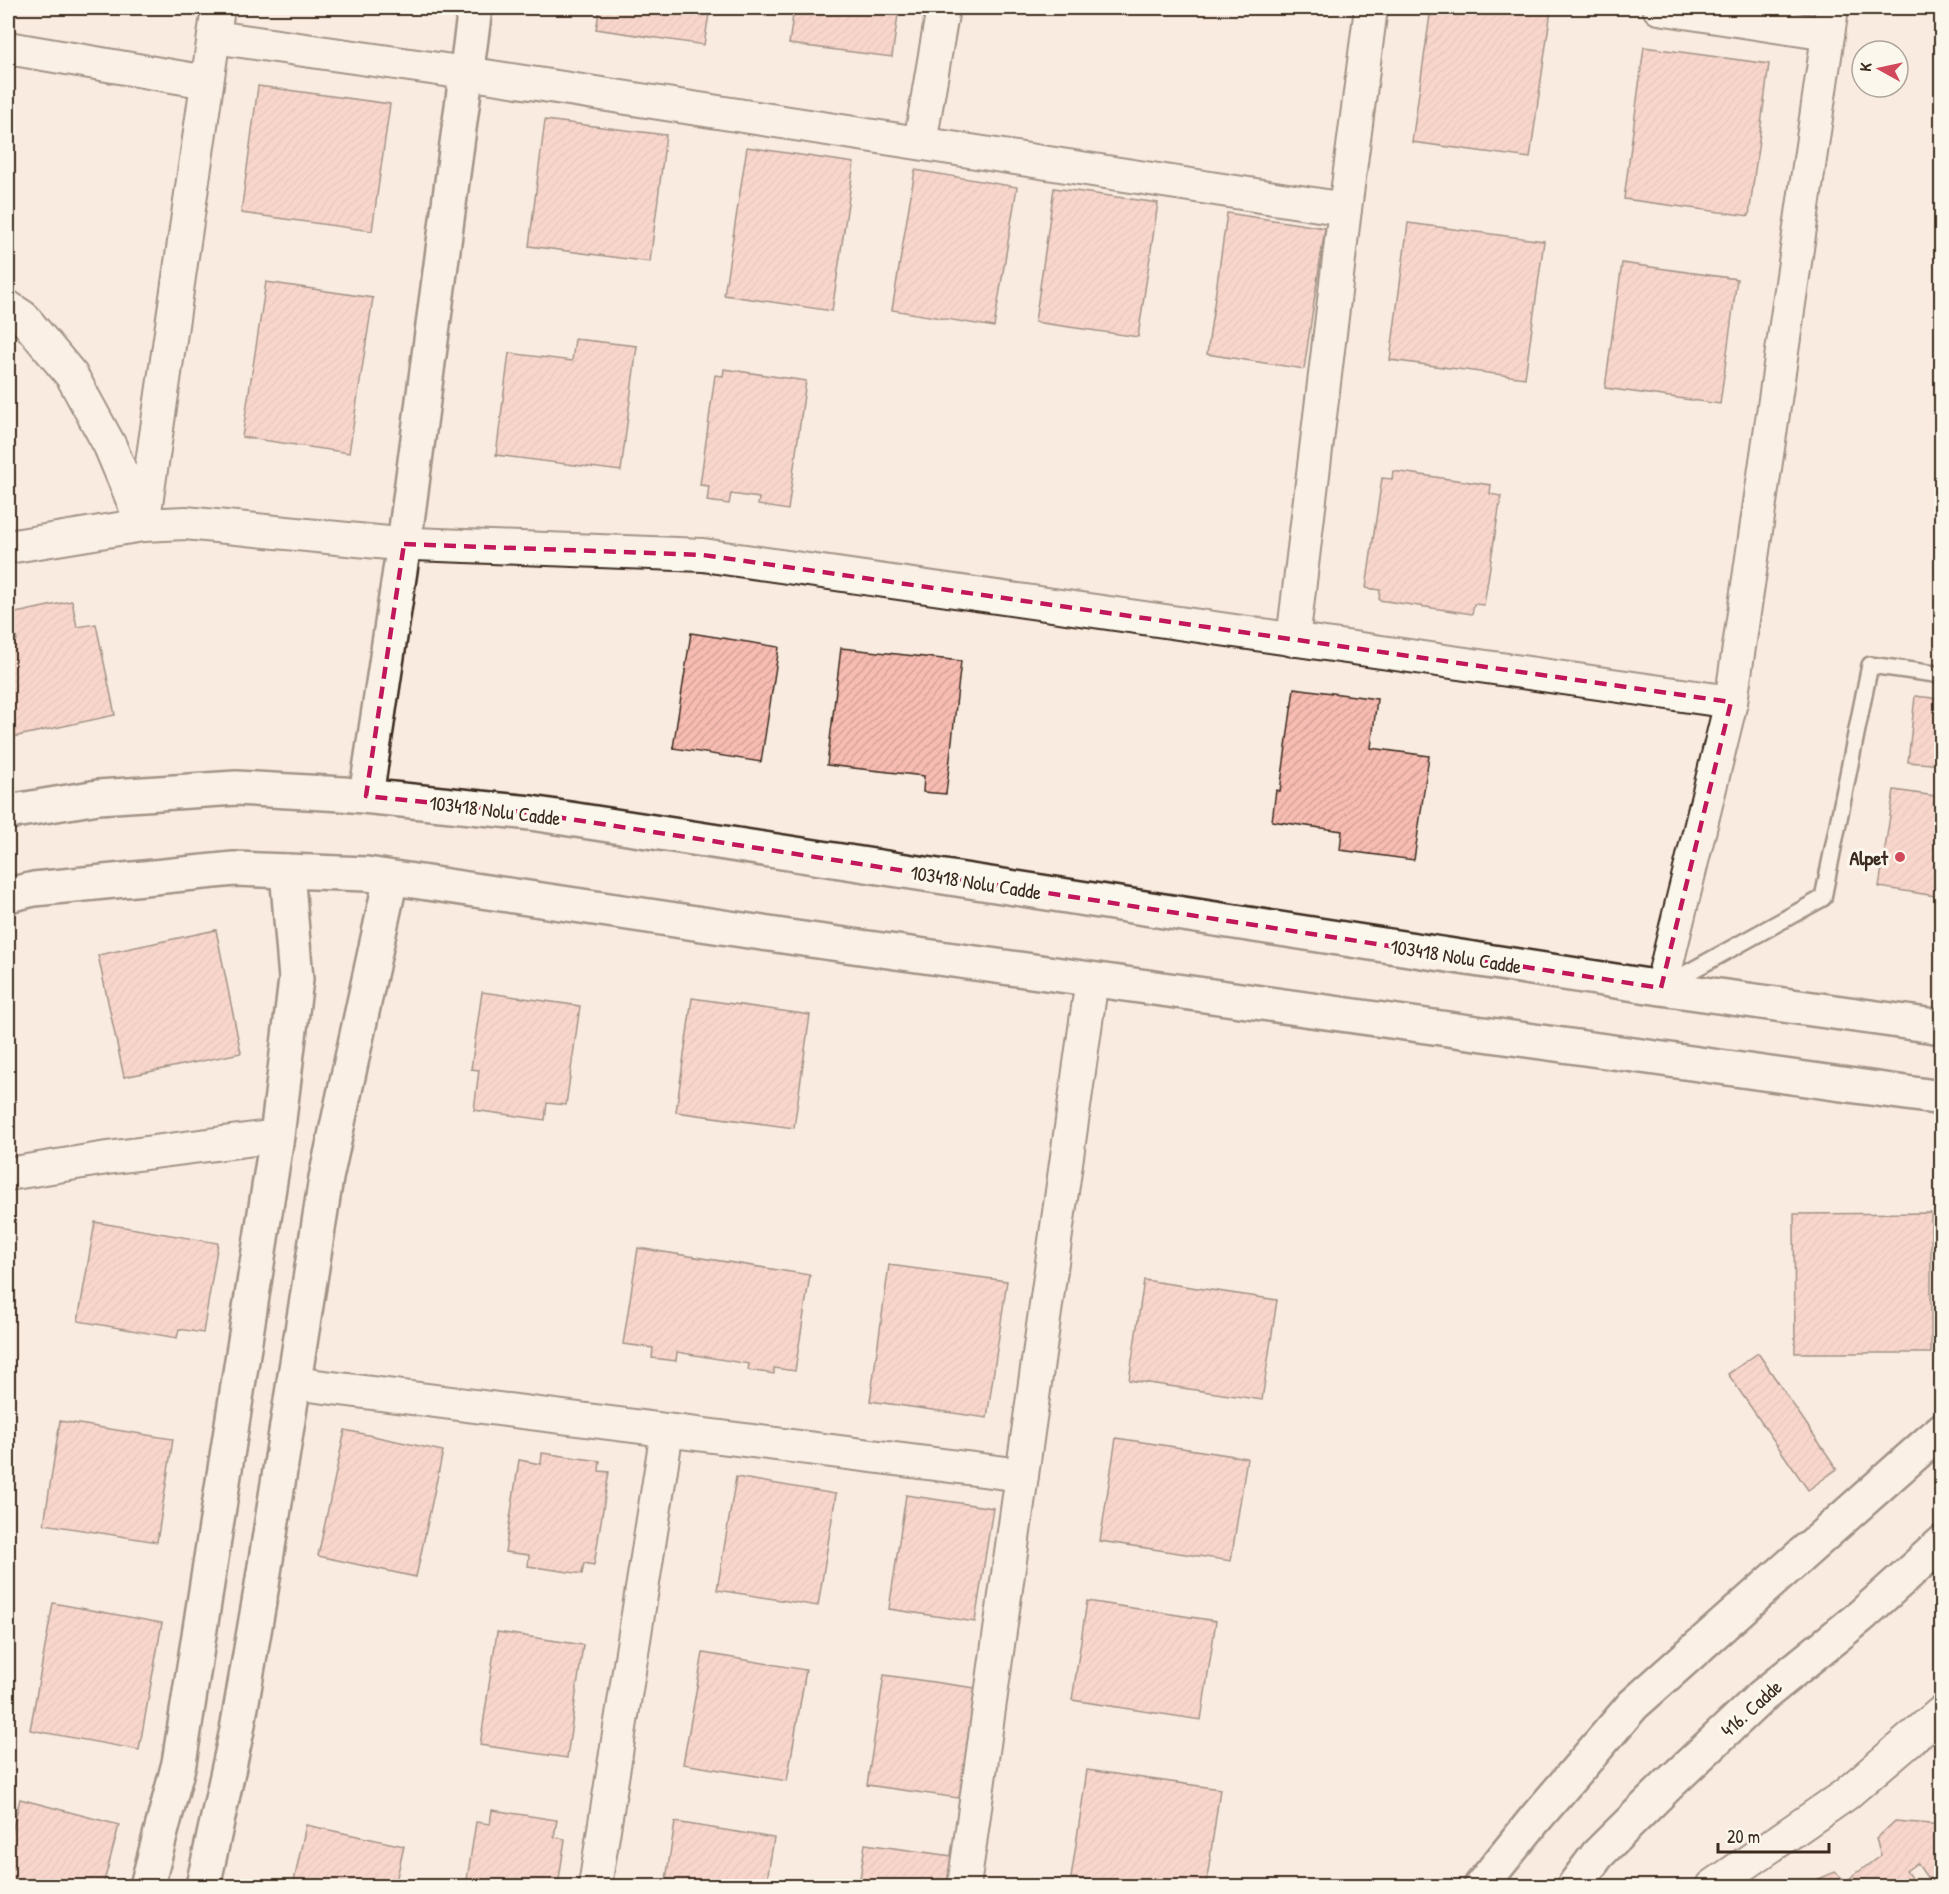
<svg xmlns="http://www.w3.org/2000/svg" width="1949" height="1894" viewBox="0 0 1949 1894" font-family="'Patrick Hand',sans-serif">
<style>
.building{fill:url(#building-hatch);stroke:#3b2a1e;stroke-width:1.5}
.lines{fill:none;stroke-linecap:round;stroke-linejoin:round}
.lane-casing{stroke:#3b2a1e;stroke-width:20}
.street-casing{stroke:#3b2a1e;stroke-width:36}
.secondary-casing{stroke:#3b2a1e;stroke-width:38}
.lane{stroke:#fbf7ec;stroke-width:15}
.street{stroke:#fbf7ec;stroke-width:32}
.secondary{stroke:#fbf7ec;stroke-width:33}
.marked{fill:none;stroke:#c2185b;stroke-width:4.5;stroke-dasharray:12 8;stroke-linejoin:round}
.poi-dot{fill:#d1495b;stroke:#fbf7ec;stroke-width:2}
.labels{text-anchor:middle;dominant-baseline:central;stroke-width:6;stroke-linejoin:round;paint-order:stroke}
.street-label{font-size:20px;fill:#3b2a1e;stroke:#fbf7ec}
.poi-label{font-size:20px;font-weight:bold;fill:#3b2a1e;stroke:#fbf7ec;text-anchor:end}
</style>
<defs>
<pattern id="building-hatch" width="6" height="6" patternUnits="userSpaceOnUse" patternTransform="scale(1.5)"><rect width="6" height="6" fill="#f7bcb2"/><path d="M-1 1l2-2M0 6l6-6M5 7l2-2" fill="none" stroke="#d5a299"/></pattern>
</defs>
<rect width="100%" height="100%" fill="#faebe0"/>
<filter id="ink" filterUnits="userSpaceOnUse"><feTurbulence type="fractalNoise" baseFrequency=".0167" numOctaves="2"/><feDisplacementMap in="SourceGraphic" scale="12" xChannelSelector="R" yChannelSelector="G"/><feConvolveMatrix kernelMatrix="1 2 1 2 8 2 1 2 1" color-interpolation-filters="sRGB"/></filter>
<g filter="url(#ink)">
<!-- building -->
<g class="building">
<path d="M600,8H710L704,45L596,29Z"/>
<path d="M794,8H899L892,57L789,44Z"/>
<path d="M1431,8H1532L1551,10L1530,158L1412,142Z"/>
<path d="M1644,47L1769,64L1749,216L1624,199Z"/>
<path d="M258,86L390,104L372,231L241,213Z"/>
<path d="M545,120L666,135L650,262L529,246Z"/>
<path d="M747,147L854,163L832,311L724,295Z"/>
<path d="M915,170L1017,187L994,327L892,310Z"/>
<path d="M1054,188L1158,203L1138,337L1035,322Z"/>
<path d="M1227,213L1325,228L1304,369L1207,354Z"/>
<path d="M1408,223L1544,241L1525,378L1390,360Z"/>
<path d="M1622,263L1737,279L1720,404L1605,388Z"/>
<path d="M266,282L373,298L349,453L242,437Z"/>
<path d="M575,339L637,346L621,471L496,455L509,353L572,361Z"/>
<path d="M724,369L806,381L788,510L758,505L759,498L731,494L729,504L707,501L709,486L700,485L715,375L723,376Z"/>
<path d="M1393,471L1491,485L1490,494L1501,496L1484,605L1474,604L1472,614L1379,600L1380,590L1366,588L1382,478L1392,479Z"/>
<path d="M72,601L77,627L96,624L115,715L13,737L8,710V642L17,640L11,614Z"/>
<path d="M691,633L779,647L761,762L673,748Z"/>
<path d="M841,648L961,661L946,794L923,792L924,776L827,765Z"/>
<path d="M1294,688L1377,699L1371,748L1429,756L1414,860L1340,850L1342,831L1272,821L1276,790L1280,791Z"/>
<path d="M1915,696L1942,699V765L1908,762Z"/>
<path d="M1894,790L1942,797V897L1879,887Z"/>
<path d="M216,930L241,1053L124,1077L98,955Z"/>
<path d="M482,992L580,1006L566,1105L547,1103L545,1120L474,1110L479,1070L471,1069Z"/>
<path d="M692,998L810,1015L794,1128L676,1112Z"/>
<path d="M1931,1213V1353H1795L1794,1214Z"/>
<path d="M95,1222L218,1243L203,1333L179,1329L177,1338L78,1321Z"/>
<path d="M638,1248L810,1275L795,1371L774,1368V1374L748,1370L749,1364L677,1352L676,1361L652,1358L653,1348L623,1344Z"/>
<path d="M889,1265L1007,1281L987,1418L870,1401Z"/>
<path d="M1144,1280L1277,1300L1262,1400L1129,1380Z"/>
<path d="M1758,1353L1837,1469L1808,1490L1728,1374Z"/>
<path d="M60,1421L173,1439L157,1542L44,1524Z"/>
<path d="M345,1430L443,1451L416,1577L318,1556Z"/>
<path d="M1116,1438L1247,1458L1231,1561L1100,1541Z"/>
<path d="M542,1453L600,1461L599,1471L609,1472L594,1565L584,1563L582,1574L528,1566L529,1555L505,1552L519,1460L541,1464Z"/>
<path d="M736,1477L836,1494L818,1606L717,1590Z"/>
<path d="M906,1495L993,1508L975,1622L889,1609Z"/>
<path d="M1087,1601L1216,1621L1201,1720L1072,1700Z"/>
<path d="M53,1603L162,1623L139,1750L30,1730Z"/>
<path d="M497,1632L583,1645L567,1758L480,1745Z"/>
<path d="M703,1653L806,1670L787,1781L683,1764Z"/>
<path d="M884,1675L982,1689L965,1799L867,1785Z"/>
<path d="M1087,1770L1220,1789L1206,1886H1128L1071,1878Z"/>
<path d="M20,1799L119,1825L103,1886H8V1847Z"/>
<path d="M492,1810L557,1820L554,1837L565,1839L558,1886H466L476,1822L490,1824Z"/>
<path d="M1895,1821L1942,1825V1886H1933L1917,1863L1906,1871L1917,1886H1802L1835,1872L1846,1881L1881,1855L1876,1839Z"/>
<path d="M675,1822L774,1838L766,1886H665Z"/>
<path d="M306,1825L404,1846L395,1886H293Z"/>
<path d="M865,1844L959,1857L955,1886H859Z"/>
</g>
<g class="lines">
<!-- lane casing -->
<g class="lane-casing">
<path id="lane" d="M1669,983L1823,898L1870,665L1942,675"/>
</g>
<!-- street casing -->
<g class="street-casing">
<g id="street">
<path d="M1659,8L1828,34"/>
<path d="M214,37L466,73L1345,209L1371,8"/>
<path d="M8,48L207,82"/>
<path d="M920,143L943,8"/>
<path d="M8,307L23,317L72,376L110,446L143,525"/>
<path d="M143,525L218,8"/>
<path d="M8,547L143,525L185,523L388,543L703,555L1731,702"/>
<path d="M1293,640L1345,209"/>
<path d="M1661,988L1731,702L1832,8"/>
<path d="M8,1174L107,1158L277,1136"/>
<path d="M293,1383L1022,1475"/>
<path d="M595,1886L667,1431"/>
<path d="M964,1886L1092,979"/>
<path d="M1713,1886L1845,1795L1942,1712"/>
</g>
</g>
<!-- secondary casing -->
<g class="secondary-casing">
<g id="secondary">
<path d="M366,796L404,544L475,8"/>
<path d="M8,812L98,797L236,788L343,794L531,813L1661,988L1942,1027"/>
<path d="M8,895L34,889L234,869L367,874L796,938L1942,1098"/>
<path d="M147,1886L179,1763L277,1136L296,979L287,871"/>
<path d="M203,1886L237,1730L262,1585L326,1178L391,878"/>
<path d="M1481,1886L1535,1819L1633,1705L1942,1430"/>
<path d="M1574,1886L1598,1854L1670,1783L1761,1697L1861,1616L1942,1543"/>
</g>
</g>
<!-- lane -->
<use href="#lane" class="lane"/>
<!-- street -->
<use href="#street" class="street"/>
<!-- secondary -->
<use href="#secondary" class="secondary"/>
</g>
</g>
<!-- marked area -->
<path d="M0 0H1949V1894H0ZM404,544L703,555L1731,702L1661,988L531,813L366,796Z" fill="#faebe0" fill-opacity=".55" fill-rule="evenodd"/>
<path class="marked" d="M404,544L703,555L1731,702L1661,988L531,813L366,796Z"/>
<!-- markers -->
<circle class="poi-dot" cx="1900" cy="857" r="6"/>
<g class="labels">
<!-- street labels -->
<g class="street-label">
<text transform="translate(495 810) rotate(7)">103418 Nolu Cadde</text>
<text transform="translate(976 882) rotate(9)">103418 Nolu Cadde</text>
<text transform="translate(1456 956) rotate(9)">103418 Nolu Cadde</text>
<text transform="translate(1751 1708) rotate(-42)">416. Cadde</text>
</g>
<!-- poi labels -->
<g class="poi-label">
<text x="1888" y="857">Alpet</text>
</g>
</g>
<!-- margin -->
<rect width="1949" height="1894" fill="none" stroke="#fbf7ec" stroke-width="30"/>
<rect x="15" y="15" width="1919" height="1864" fill="none" stroke="#3b2a1e" stroke-width="2" filter="url(#ink)"/>
<!-- north arrow -->
<g transform="translate(1880 69) rotate(278)"><circle r="28" fill="#fbf7ec" stroke="#aea59a" stroke-width="1.5"/>
<path d="M0-4.5L10 22L0 15L-10 22Z" fill="#d1495b"/>
<text y="-9" font-size="16" font-weight="bold" text-anchor="middle" fill="#3b2a1e">K</text>
</g>
<!-- scale -->
<path d="M1718 1843v9h111v-9" fill="none" stroke="#3b2a1e" stroke-width="3"/>
<text x="1727" y="1843" font-size="18" fill="#3b2a1e" stroke="#fbf7ec" stroke-width="4.5" paint-order="stroke">20 m</text>
</svg>
